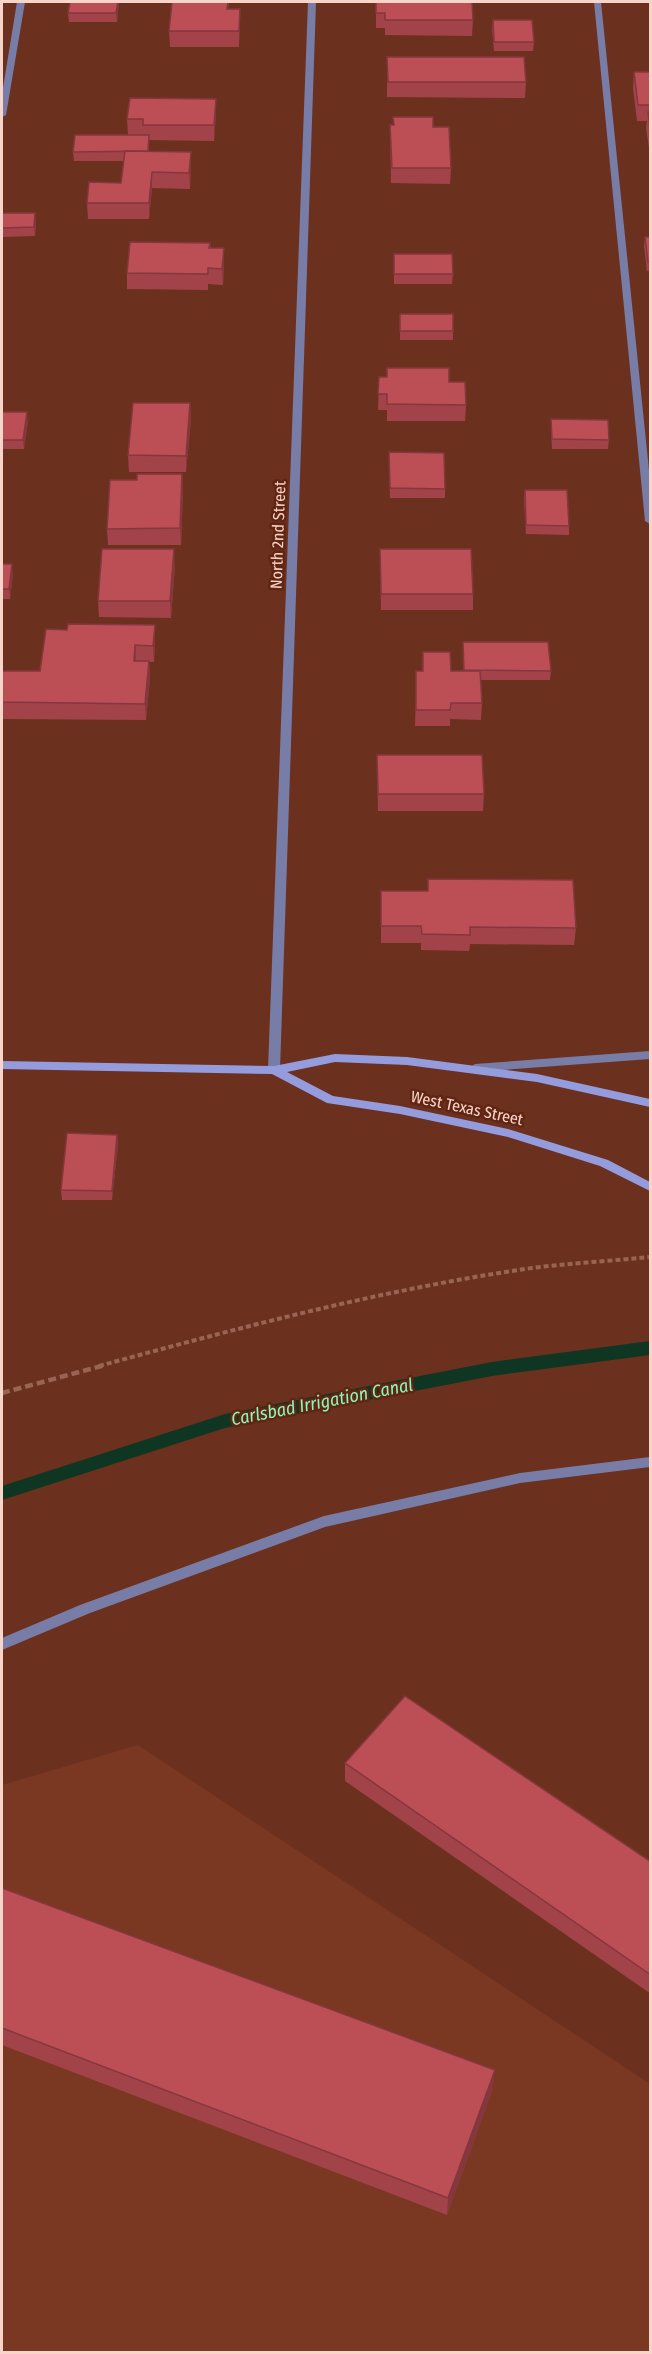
<svg xmlns="http://www.w3.org/2000/svg" width="652" height="2354" viewBox="0 0 652 2354" font-family="'Fira Sans Condensed',sans-serif">
<style>
.built{fill:#7a3722}
.lines{fill:none;stroke-linecap:round;stroke-linejoin:round}
.stream{fill:#0e3622;fill-rule:evenodd}
.path-far1{stroke:#986453;stroke-width:4;stroke-dasharray:5 3;stroke-linecap:butt}
.path{stroke:#986453;stroke-width:4.5;stroke-dasharray:8 4;stroke-linecap:butt}
.lane{fill:#787da7;fill-rule:evenodd}
.street{fill:#787da7;fill-rule:evenodd}
.secondary{fill:#949cde;fill-rule:evenodd}
.wall{fill:#a2434a}
.shaded-wall{fill:#84373c}
.building{fill:#bc4e56;stroke:#84373c;stroke-width:1.5}
.labels{text-anchor:middle;dominant-baseline:central;stroke-width:5;stroke-linejoin:round;paint-order:stroke}
.street-label{font-size:16px;fill:#f9d4c8;stroke:#602613}
.water-label{font-size:18px;font-style:italic;fill:#86f9bb;stroke:#602613}
</style>
<rect width="100%" height="100%" fill="#6c311e"/>
<!-- built -->
<path class="built" d="M138,1745L650,2084V2352H2V1785Z"/>
<g class="lines">
<!-- stream -->
<path class="stream" d="M650,1341V1355L492,1376L225,1428L2,1500V1486L225,1414L492,1362Z"/>
<!-- path-far1 -->
<path class="path-far1" d="M99,1366C242,1327 385,1289 532,1268C571,1263 611,1261 650,1257"/>
<!-- path -->
<path class="path" d="M2,1393L105,1365"/>
<!-- lane -->
<g class="lane">
<path d="M17,2H25L6,115L2,117V94Z"/>
<path d="M594,2H601L650,480V524L645,521Z"/>
<path d="M650,1051V1059L475,1072L469,1068L475,1064Z"/>
<path d="M650,1457V1467L520,1483L325,1527L90,1613L2,1650V1638L80,1605L324,1516L520,1473Z"/>
</g>
<!-- street -->
<path class="street" d="M308,2H316L280,1070L274,1074L268,1070Z"/>
<!-- secondary -->
<path class="secondary" d="M335,1054L407,1057L537,1074L650,1099V1107L537,1082L407,1065L335,1062L287,1072L333,1096L400,1106L508,1129L608,1160L650,1182V1191L600,1166L508,1137L400,1114L327,1103L272,1074L2,1069V1061L274,1066Z"/>
</g>
<!-- wall -->
<g class="wall">
<path d="M70,2H119L117,22H69L68,13Z"/>
<path d="M172,2H229L228,9H240L239,47H170L169,31Z"/>
<path d="M376,2L473,20L472,36L385,35V28H376Z"/>
<path d="M493,20L534,42L533,51H494L492,29Z"/>
<path d="M387,57L526,82L525,98L387,97Z"/>
<path d="M634,72H651V161L646,128L647,121H637L633,88Z"/>
<path d="M216,99V114L214,141L149,140V151L191,152V167L190,189L152,188L149,219H88L87,203L121,183L124,161H74L73,152L128,135L127,119Z"/>
<path d="M390,125L433,127L451,168L450,184L391,183Z"/>
<path d="M2,213L36,222L35,236L2,237Z"/>
<path d="M645,237H651V271H647L644,246Z"/>
<path d="M210,243L211,248H224V264L223,285L208,284V290L127,289V273Z"/>
<path d="M394,254L453,274L452,284H394Z"/>
<path d="M400,314L453,331V340H400Z"/>
<path d="M379,377L449,382L466,405L465,421H387V410H378Z"/>
<path d="M190,403L191,419L186,472H129L128,455Z"/>
<path d="M2,412L28,421L24,449H2Z"/>
<path d="M551,419L609,440L608,449H552L551,428Z"/>
<path d="M389,452L445,489V498H390Z"/>
<path d="M182,474L183,490L181,545H108L107,529Z"/>
<path d="M525,490L569,526V535L526,534L524,499Z"/>
<path d="M380,549L473,594V610H381Z"/>
<path d="M2,564L13,574L10,599H2Z"/>
<path d="M175,566L171,618L99,617L98,601Z"/>
<path d="M155,625V642L154,662H149L150,678L146,720L2,719V671H40L67,630Z"/>
<path d="M463,642L551,671L550,680H481L482,703L481,720L450,719V726H415L416,687L422,671L423,652L451,671H463Z"/>
<path d="M377,755L484,794L483,811H378Z"/>
<path d="M381,891L576,928L574,945L470,944L469,951L421,950V943H381Z"/>
<path d="M117,1135L118,1144L112,1200H62L61,1190Z"/>
<path d="M345,1763L651,1862V1994L345,1781Z"/>
<path d="M2,1888L493,2088L447,2215L2,2045Z"/>
</g>
<!-- shaded-wall -->
<g class="shaded-wall">
<path d="M118,2H119L117,22L116,13Z"/>
<path d="M240,9V24L239,47V31Z"/>
<path d="M216,99V114L214,141V125Z"/>
<path d="M191,152V167L190,189L189,173Z"/>
<path d="M152,172V188L149,219V203Z"/>
<path d="M35,213L36,222L35,236L34,227Z"/>
<path d="M224,248V264L223,285L222,269Z"/>
<path d="M190,403L191,419L186,472V456Z"/>
<path d="M27,412L28,421L24,449L23,440Z"/>
<path d="M182,474L183,490L181,545L180,528Z"/>
<path d="M174,549L175,566L171,618L170,601Z"/>
<path d="M12,564L13,574L10,599L9,589Z"/>
<path d="M155,625V642L154,662L153,646Z"/>
<path d="M135,645L136,662L134,661Z"/>
<path d="M149,661L150,678L146,720L145,704Z"/>
<path d="M117,1135L118,1144L112,1200V1191Z"/>
<path d="M495,2070L493,2088L447,2215L448,2198Z"/>
</g>
<!-- building -->
<g class="building">
<path d="M70,2H118L116,13H68Z"/>
<path d="M172,2H228L227,9H240L239,31H169Z"/>
<path d="M376,2H472L473,20H385V13H376Z"/>
<path d="M493,20H532L534,42H494Z"/>
<path d="M387,57H524L526,82H388Z"/>
<path d="M634,72H651V105H638Z"/>
<path d="M130,98L216,99L214,125H143V119H127Z"/>
<path d="M648,112H651V134Z"/>
<path d="M393,117H433V127H449L451,168H392L390,125H394Z"/>
<path d="M75,135H149L148,151L73,152Z"/>
<path d="M125,151L191,152L189,173L152,172L149,203H87L89,182L121,183Z"/>
<path d="M2,213H35L34,227L2,228Z"/>
<path d="M645,237H651V262H648Z"/>
<path d="M130,242L210,243L209,248H224L222,269L208,268V274L127,273Z"/>
<path d="M394,254H452L453,274H394Z"/>
<rect x="400" y="314" width="53" height="17"/>
<path d="M387,368H449V382H465L466,405L387,404V394H378L379,377H387Z"/>
<path d="M133,403H190L186,456L128,455Z"/>
<path d="M2,412H27L23,440H2Z"/>
<path d="M551,419L608,420L609,440L552,439Z"/>
<path d="M389,452L444,453L445,489L390,488Z"/>
<path d="M137,474H182L180,528L107,529L110,480H137Z"/>
<path d="M525,490H567L569,526L526,525Z"/>
<path d="M102,549H174L170,601H98Z"/>
<path d="M380,549H471L473,594H381Z"/>
<path d="M2,564H12L9,589H2Z"/>
<path d="M68,624L155,625L153,646L135,645L134,661H149L145,704L2,702V671H40L46,629L67,630Z"/>
<path d="M463,642H548L551,671L464,670Z"/>
<path d="M423,652H450L451,671H480L482,703H451L450,710H416V671H423Z"/>
<path d="M377,755H482L484,794H378Z"/>
<path d="M428,879L573,880L576,928L470,927V935L422,934L421,926H381V891H428Z"/>
<path d="M67,1133L117,1135L112,1191L61,1190Z"/>
<path d="M405,1696L651,1862V1975L345,1763Z"/>
<path d="M2,1888L495,2070L448,2198L2,2028Z"/>
</g>
<g class="labels">
<!-- street labels -->
<g class="street-label">
<text transform="translate(278 535) rotate(-88)">North 2nd Street</text>
<text transform="translate(467 1108) rotate(12)">West Texas Street</text>
</g>
<!-- water labels -->
<g class="water-label">
<text transform="translate(322 1402) rotate(-11)">Carlsbad Irrigation Canal</text>
</g>
</g>
<!-- border -->
<rect width="652" height="2354" fill="none" stroke="#f9d4c8" stroke-width="6"/>
</svg>
